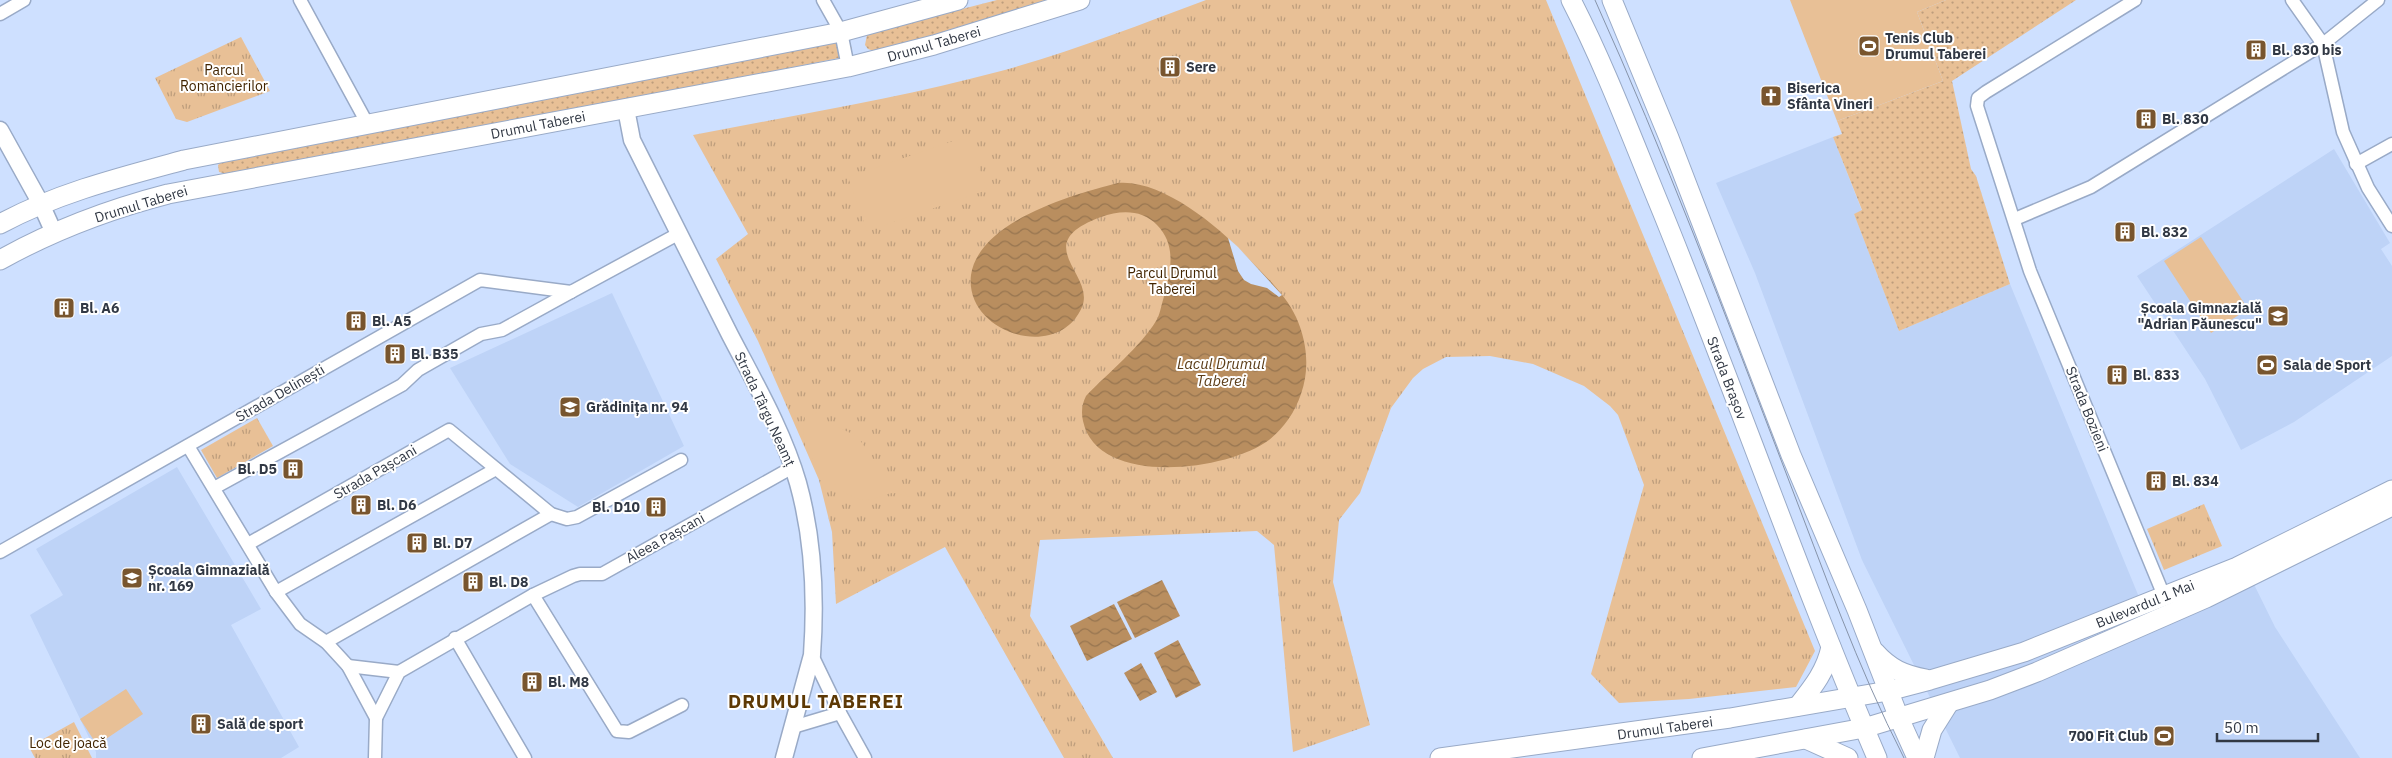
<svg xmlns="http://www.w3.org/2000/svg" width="2392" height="758" viewBox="0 0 2392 758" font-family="'IBM Plex Sans',sans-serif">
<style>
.built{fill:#bed3f7}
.grass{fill:url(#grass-dots)}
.park{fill:url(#park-tufts)}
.garden{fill:#e8c096}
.water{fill:url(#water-waves)}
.pier{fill:#cee0ff}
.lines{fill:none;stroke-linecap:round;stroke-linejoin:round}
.minor-casing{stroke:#99aac7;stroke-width:15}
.tertiary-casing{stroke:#99aac7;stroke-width:19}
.secondary-casing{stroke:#99aac7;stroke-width:21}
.minor{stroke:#fff;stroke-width:12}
.tertiary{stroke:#fff;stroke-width:16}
.secondary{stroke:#fff;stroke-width:19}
.tram{stroke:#8794aa;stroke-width:1}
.labels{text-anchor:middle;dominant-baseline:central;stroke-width:4;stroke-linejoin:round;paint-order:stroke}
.poi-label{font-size:14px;font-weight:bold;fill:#313844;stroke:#fff;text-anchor:start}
.street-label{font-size:14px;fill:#313844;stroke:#fff}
.park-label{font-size:14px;fill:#412400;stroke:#fff}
.water-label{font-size:15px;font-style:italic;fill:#5c3d18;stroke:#fff}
.district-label{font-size:19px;font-weight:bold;letter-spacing:1px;fill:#5d3905;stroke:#fff}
</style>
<defs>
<pattern id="grass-dots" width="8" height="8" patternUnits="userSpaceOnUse" patternTransform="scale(1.25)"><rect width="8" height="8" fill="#e8c096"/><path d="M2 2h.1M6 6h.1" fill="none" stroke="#bd9d7c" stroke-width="1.8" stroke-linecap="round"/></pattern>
<pattern id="park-tufts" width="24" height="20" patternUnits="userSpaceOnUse" patternTransform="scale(1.25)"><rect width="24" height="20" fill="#e8c096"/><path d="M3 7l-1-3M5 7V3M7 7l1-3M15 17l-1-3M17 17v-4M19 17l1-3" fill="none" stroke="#bd9d7c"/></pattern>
<pattern id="water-waves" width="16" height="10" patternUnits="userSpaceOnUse" patternTransform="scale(1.25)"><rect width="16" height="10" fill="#b98e5f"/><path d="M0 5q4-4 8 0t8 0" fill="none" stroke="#977550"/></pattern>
</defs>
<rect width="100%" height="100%" fill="#cee0ff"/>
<!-- built -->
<g class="built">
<path d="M1833,137L1862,211L1854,214L1899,331L2010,284L2139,597L2240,556L2275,627L2360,758H1960L1862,560L1755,273L1716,183Z"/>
<path d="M2334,149L2390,243L2381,249L2392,266V356L2294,422L2241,450L2205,379L2137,276Z"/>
<path d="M612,293L684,446L578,507L510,464L450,368Z"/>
<path d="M177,467L261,609L231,625L299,747L281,758H96V752L30,615L63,595L36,549Z"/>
</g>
<!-- grass -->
<g class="grass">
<path d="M997,0H1051L877,52L868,49L865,45L867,35L873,32Z"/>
<path d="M1946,0H2076L1952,81L1971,169L1976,176L2010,284L1899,331L1854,214L1862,210L1833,137L1842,134L1837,121L1943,81L1917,12Z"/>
<path d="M845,39L852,48L851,53L844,57L794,67L231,175L219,172L218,165L224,160Z"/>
</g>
<!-- park -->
<g class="park">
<path d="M1206,0H1546L1815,651L1796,687L1689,699L1619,703L1591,674L1644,485L1618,415L1610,406L1584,386L1533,364L1490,356L1446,357L1423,369L1413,378L1391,408L1360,493L1339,520L1333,582L1370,725L1293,752L1274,545L1257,531L1040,540L1030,616L1113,758H1064L945,547L836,604L832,532L819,480L758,341L716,259L748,234L693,135C796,115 900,98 1001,71C1071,52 1139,25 1206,0Z"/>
<path d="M241,37L270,91L187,122L176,119L155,78Z"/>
<path d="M257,418L273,446L217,478L201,450Z"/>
<path d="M2204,504L2222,546L2164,570L2147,529Z"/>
<path d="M74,722L92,758H35L29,747Z"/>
</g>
<!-- garden -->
<g class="garden">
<path d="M1790,0H1946L1917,12L1943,81L1837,121Z"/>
<path d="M968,136L987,190L867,231L848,177Z"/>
<path d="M2201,237L2248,309L2211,333L2164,261Z"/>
<path d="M818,412L822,420L857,436L889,481L912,498C907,496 898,493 893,493C882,494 875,501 863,500C839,496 807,460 803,437C803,431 804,424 805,417Z"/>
<path d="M126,689L143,714L97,745L80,719Z"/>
</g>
<!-- water -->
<g class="water">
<path d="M1118,183C1160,179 1216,224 1243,253C1261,272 1285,293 1296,317C1307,341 1310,369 1301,394C1295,412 1284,428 1269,440C1228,471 1097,488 1083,421C1081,412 1082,404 1086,396C1107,374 1141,346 1156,321C1160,315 1161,306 1163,300C1170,275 1178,246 1157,225C1142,209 1120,210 1101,217C1027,244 1096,274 1082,307C1058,363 964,333 971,275C979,221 1074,194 1118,183Z"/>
<path d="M1162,580L1180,616L1135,638L1117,602Z"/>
<path d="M1114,604L1132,639L1087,661L1070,626Z"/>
<path d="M1178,640L1201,685L1176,698L1154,653Z"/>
<path d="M1141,663L1157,692L1140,701L1124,673Z"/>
</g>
<!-- pier -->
<path class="pier" d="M1228,238L1238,247L1282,295L1279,297L1267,288L1251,284L1244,280L1238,271Z"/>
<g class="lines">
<!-- minor casing -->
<g class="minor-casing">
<g id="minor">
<path d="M300,0L367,123"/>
<path d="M823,0L841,32L848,67"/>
<path d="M2135,0L1986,92L1978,98L1977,106L2030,271L2164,596"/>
<path d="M2292,0L2323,44L2343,132L2368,188L2392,226"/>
<path d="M0,14L24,0"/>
<path d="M2356,164L2392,144"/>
<path d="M2015,219L2091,187L2323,44L2378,0"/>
<path d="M188,446L276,592L300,624L326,642L348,666L376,718L375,758"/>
<path d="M214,488L402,385L418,370L481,334L502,330L571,292"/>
<path d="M248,544L449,430L551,514L567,519L577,517L681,460"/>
<path d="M0,552L480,280L571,292L678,234"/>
<path d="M276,592L496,469"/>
<path d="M533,595L617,731L629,732L682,705"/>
<path d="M455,638L525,758"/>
<path d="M326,642L551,514"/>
<path d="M812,655L840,713L865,758"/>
<path d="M348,666L399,672"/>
<path d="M376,718L399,672L533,595L573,576L580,574H602L793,467"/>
<path d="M793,727L840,713"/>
</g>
</g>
<!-- tertiary casing -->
<g class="tertiary-casing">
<g id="tertiary">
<path d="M626,109L632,140C664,205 697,270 730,335C755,383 783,431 798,483C813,537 816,599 812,655L784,758"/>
<path d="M0,130L41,204L54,233"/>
</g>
</g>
<!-- secondary casing -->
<g class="secondary-casing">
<g id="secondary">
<path d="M1571,0C1606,68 1633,141 1662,211C1736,393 1800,578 1877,758"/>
<path d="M1612,0L1669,138L1791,455L1857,610L1899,718L1917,758"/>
<path d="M0,224C57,193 121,177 184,160L841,32L958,0"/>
<path d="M0,260C52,231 110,209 168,194L848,67L934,45L1080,0"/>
<path d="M1875,652C1890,669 1904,675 1926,679"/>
<path d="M1798,706C1813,687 1826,671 1831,647"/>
<path d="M1806,739L1848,758"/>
<path d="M1440,758L1730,718L1888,691L1930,680L2024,652L2237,567L2392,490"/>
<path d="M1702,758L1864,728L1990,690L2037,672L2206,598L2392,506"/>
<path d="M1924,758L1932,730L1949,703"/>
</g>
</g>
<!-- minor -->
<use href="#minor" class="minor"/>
<!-- tertiary -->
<use href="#tertiary" class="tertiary"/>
<!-- secondary -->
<use href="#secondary" class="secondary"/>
<!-- tram -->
<path class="tram" d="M1595,0C1665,155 1725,314 1786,473C1823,569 1857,666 1904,758"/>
</g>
<!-- icons -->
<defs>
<g id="stadium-square" transform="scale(1.125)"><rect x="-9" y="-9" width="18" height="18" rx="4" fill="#78552e" stroke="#fff"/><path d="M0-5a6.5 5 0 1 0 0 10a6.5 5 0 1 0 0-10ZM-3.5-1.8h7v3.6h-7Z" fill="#fff"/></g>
<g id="building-square" transform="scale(1.125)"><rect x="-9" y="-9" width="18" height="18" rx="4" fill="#78552e" stroke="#fff"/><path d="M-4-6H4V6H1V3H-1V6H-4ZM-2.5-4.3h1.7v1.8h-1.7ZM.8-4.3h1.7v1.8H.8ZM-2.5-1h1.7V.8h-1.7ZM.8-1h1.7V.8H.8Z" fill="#fff"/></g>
<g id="church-square" transform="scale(1.125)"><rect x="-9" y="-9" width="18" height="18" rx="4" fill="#78552e" stroke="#fff"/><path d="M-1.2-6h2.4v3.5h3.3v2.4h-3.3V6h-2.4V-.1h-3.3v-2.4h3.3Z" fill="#fff"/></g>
<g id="school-square" transform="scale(1.125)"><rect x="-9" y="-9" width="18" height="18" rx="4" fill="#78552e" stroke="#fff"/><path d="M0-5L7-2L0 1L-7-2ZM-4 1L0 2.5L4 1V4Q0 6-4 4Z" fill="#fff"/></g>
</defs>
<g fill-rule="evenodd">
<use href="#stadium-square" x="1869" y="46"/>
<use href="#building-square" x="2256" y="50"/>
<use href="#building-square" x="1170" y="67"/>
<use href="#church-square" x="1771" y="96"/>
<use href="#building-square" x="2146" y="119"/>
<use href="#building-square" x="2125" y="232"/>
<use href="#building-square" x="64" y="308"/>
<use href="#school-square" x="2278" y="316"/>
<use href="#building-square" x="356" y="321"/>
<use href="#building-square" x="395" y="354"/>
<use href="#stadium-square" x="2267" y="365"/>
<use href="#building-square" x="2117" y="375"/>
<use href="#school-square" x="570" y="407"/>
<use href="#building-square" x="293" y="469"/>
<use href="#building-square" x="2156" y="481"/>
<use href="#building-square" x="361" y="505"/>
<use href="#building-square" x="656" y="507"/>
<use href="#building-square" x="417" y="543"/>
<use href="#school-square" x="132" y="578"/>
<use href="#building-square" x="473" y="582"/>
<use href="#building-square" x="532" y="682"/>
<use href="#building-square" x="201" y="724"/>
<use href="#stadium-square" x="2164" y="736"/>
</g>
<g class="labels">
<!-- poi labels -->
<g class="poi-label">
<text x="1885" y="38">Tenis Club<tspan x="1885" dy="16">Drumul Taberei</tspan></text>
<text x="2272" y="50">Bl. 830 bis</text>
<text x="1186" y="67">Sere</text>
<text x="1787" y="88">Biserica<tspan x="1787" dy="16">Sfânta Vineri</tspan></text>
<text x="2162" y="119">Bl. 830</text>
<text x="2141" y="232">Bl. 832</text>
<text x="80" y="308">Bl. A6</text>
<text x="2262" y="308" text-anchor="end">Școala Gimnazială<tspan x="2262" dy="16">"Adrian Păunescu"</tspan></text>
<text x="372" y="321">Bl. A5</text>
<text x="411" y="354">Bl. B35</text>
<text x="2283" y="365">Sala de Sport</text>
<text x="2133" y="375">Bl. 833</text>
<text x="586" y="407">Grădinița nr. 94</text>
<text x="277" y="469" text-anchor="end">Bl. D5</text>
<text x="2172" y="481">Bl. 834</text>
<text x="377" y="505">Bl. D6</text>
<text x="640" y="507" text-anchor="end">Bl. D10</text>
<text x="433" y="543">Bl. D7</text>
<text x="148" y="570">Școala Gimnazială<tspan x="148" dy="16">nr. 169</tspan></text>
<text x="489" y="582">Bl. D8</text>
<text x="548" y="682">Bl. M8</text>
<text x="217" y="724">Sală de sport</text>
<text x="2148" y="736" text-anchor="end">700 Fit Club</text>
</g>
<!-- street labels -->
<g class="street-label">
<text transform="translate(934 44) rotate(-16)">Drumul Taberei</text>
<text transform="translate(538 125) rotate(-11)">Drumul Taberei</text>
<text transform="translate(141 204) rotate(-17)">Drumul Taberei</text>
<text transform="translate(1727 378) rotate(69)">Strada Brașov</text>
<text transform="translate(280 393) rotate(-30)">Strada Delinești</text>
<text transform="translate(765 409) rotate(65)">Strada Târgu Neamț</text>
<text transform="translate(2087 409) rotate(68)">Strada Bozieni</text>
<text transform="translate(375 472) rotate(-30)">Strada Pașcani</text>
<text transform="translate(665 538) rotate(-29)">Aleea Pașcani</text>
<text transform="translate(2145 604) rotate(-22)">Bulevardul 1 Mai</text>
<text transform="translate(1665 728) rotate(-8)">Drumul Taberei</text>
</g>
<!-- park labels -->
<g class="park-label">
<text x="224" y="70">Parcul<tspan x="224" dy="16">Romancierilor</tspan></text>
<text x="1172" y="273">Parcul Drumul<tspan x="1172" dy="16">Taberei</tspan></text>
<text x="68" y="743">Loc de joacă</text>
</g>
<!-- water labels -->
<g class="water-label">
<text x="1221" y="363">Lacul Drumul<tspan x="1221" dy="17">Taberei</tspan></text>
</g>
<!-- district labels -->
<g class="district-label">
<text x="816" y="701">DRUMUL TABEREI</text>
</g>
</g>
<!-- scale -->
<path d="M2217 733v8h101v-8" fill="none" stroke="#313844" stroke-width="2.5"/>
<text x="2224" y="733" font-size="15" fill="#313844" stroke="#ffffff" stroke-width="4" paint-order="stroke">50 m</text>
</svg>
